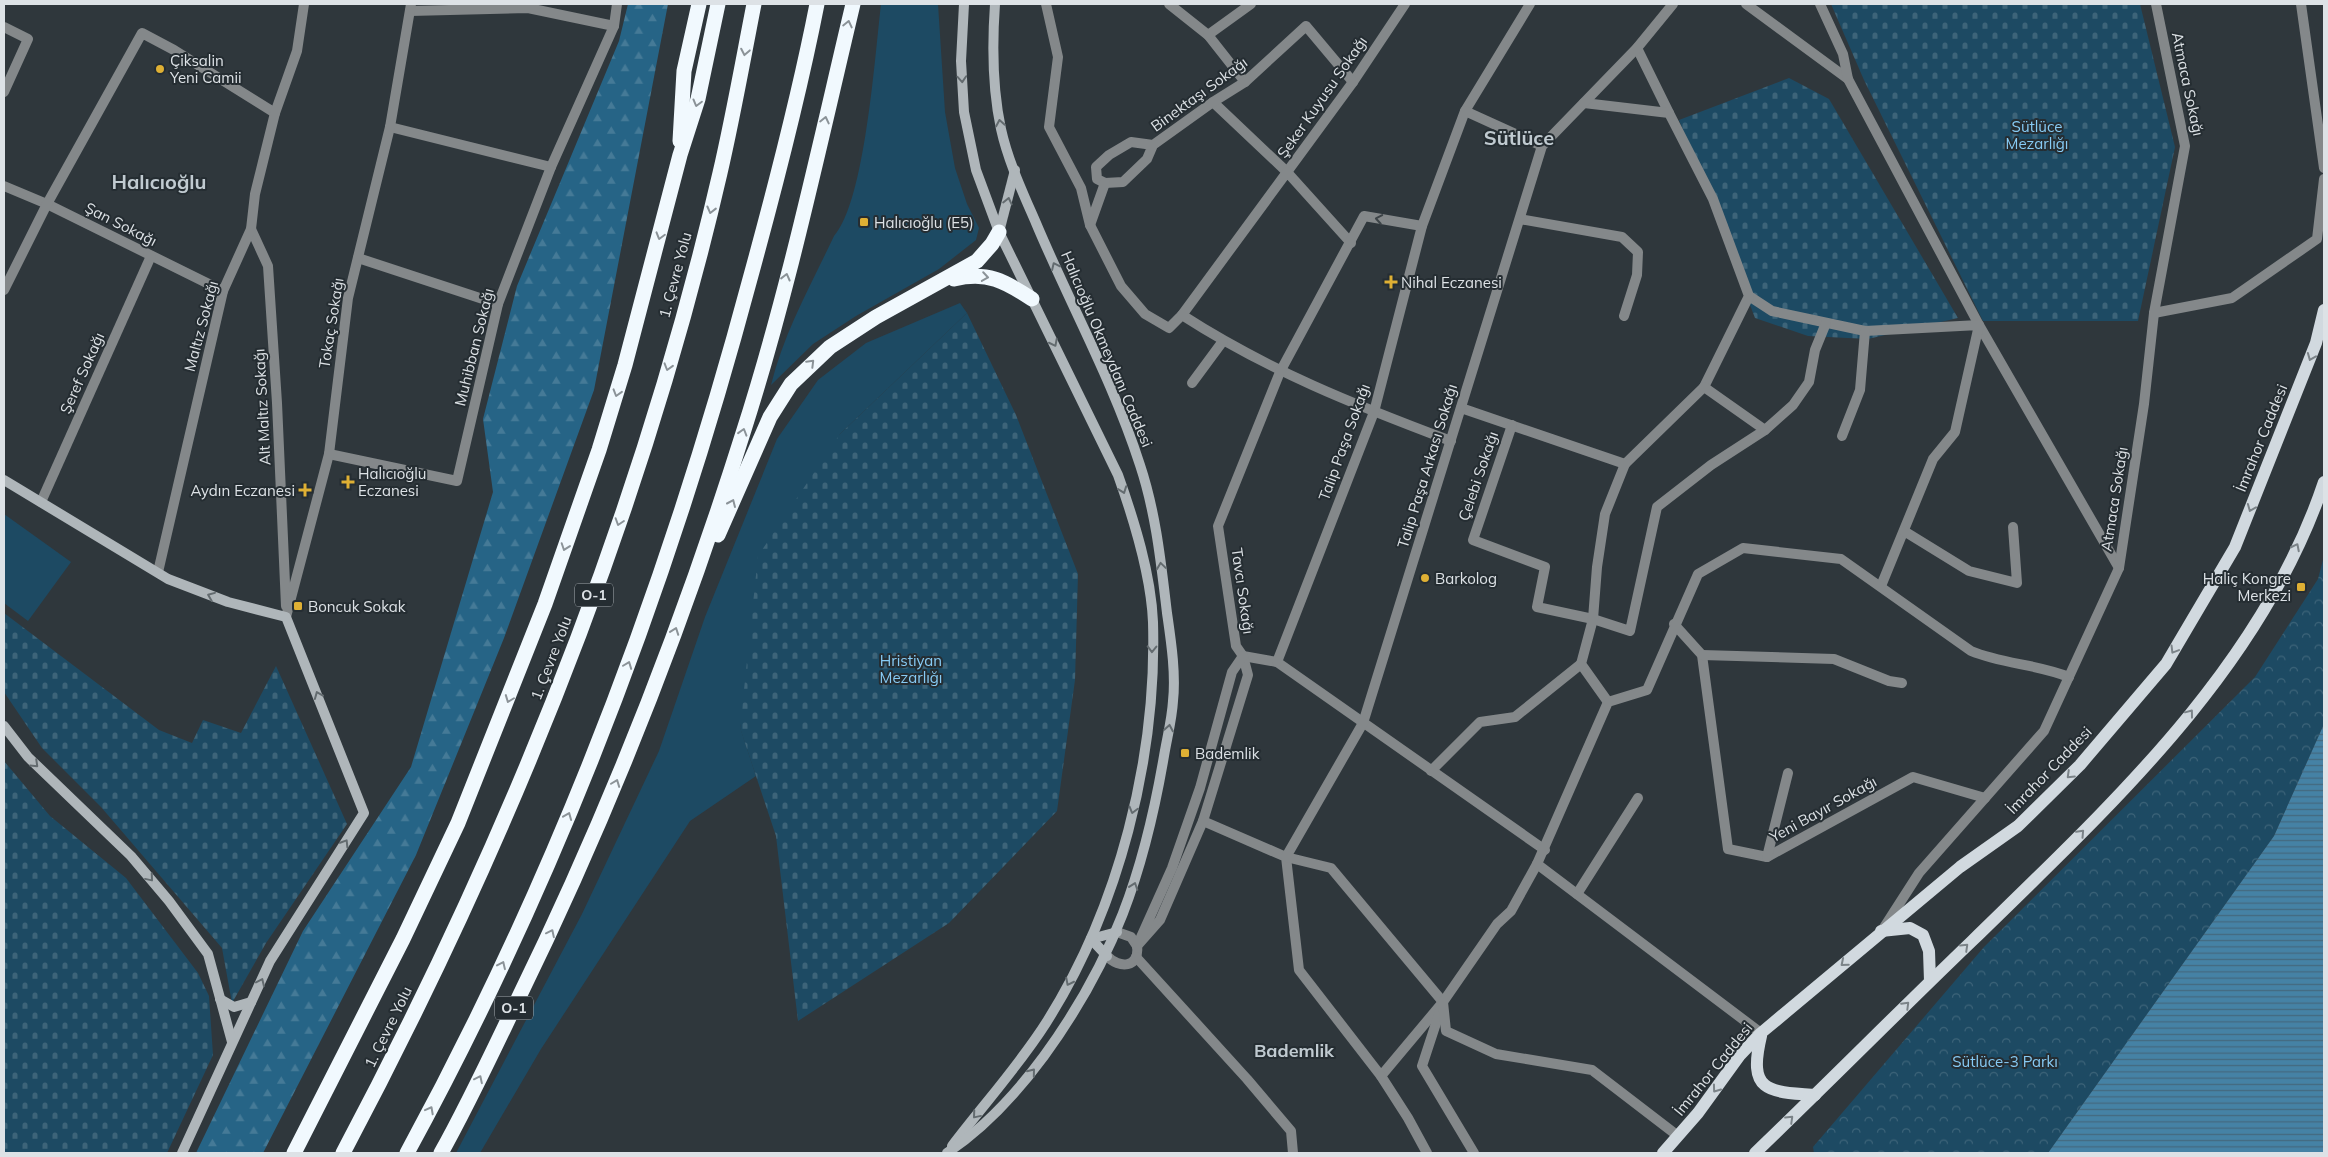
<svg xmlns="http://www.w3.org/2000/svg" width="2328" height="1157" viewBox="0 0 2328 1157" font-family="Mulish,sans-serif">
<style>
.grass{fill:#1d4a63}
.forest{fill:url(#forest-firs)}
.cemetery{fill:url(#cemetery-stones)}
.park{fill:url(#park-crowns)}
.water{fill:url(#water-rules)}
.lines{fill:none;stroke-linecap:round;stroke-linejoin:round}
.street{stroke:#84888a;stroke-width:10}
.secondary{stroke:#afb6ba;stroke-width:10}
.primary{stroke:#d1d9df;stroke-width:12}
.highway{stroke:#f1f9fe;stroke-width:15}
.oneway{stroke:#8b9398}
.oneway2{stroke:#636b6f}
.oneway3{stroke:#3d4448}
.oneway4{stroke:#7b8388}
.poi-dot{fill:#dfb034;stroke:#252d32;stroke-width:2}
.labels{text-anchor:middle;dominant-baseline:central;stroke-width:4;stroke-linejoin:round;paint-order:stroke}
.shield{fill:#252d32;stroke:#a6acb0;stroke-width:1}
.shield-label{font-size:14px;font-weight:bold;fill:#dde2e6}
.poi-label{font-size:15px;fill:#dde2e6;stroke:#252d32;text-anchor:start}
.street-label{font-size:15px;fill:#dde2e6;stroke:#252d32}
.park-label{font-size:15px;fill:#87cbf5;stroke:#252d32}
.quarter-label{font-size:18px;font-weight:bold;fill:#c0cad0;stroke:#252d32}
.district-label{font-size:20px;font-weight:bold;fill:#c0cad0;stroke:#252d32}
</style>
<defs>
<pattern id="forest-firs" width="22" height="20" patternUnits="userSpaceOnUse" patternTransform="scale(1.25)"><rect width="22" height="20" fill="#266486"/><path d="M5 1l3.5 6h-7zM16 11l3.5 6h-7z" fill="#457a97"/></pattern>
<pattern id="cemetery-stones" width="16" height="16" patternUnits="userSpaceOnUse" patternTransform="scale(1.25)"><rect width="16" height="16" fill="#1d4a63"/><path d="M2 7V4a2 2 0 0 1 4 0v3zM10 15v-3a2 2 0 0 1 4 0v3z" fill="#3d6479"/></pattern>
<pattern id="park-crowns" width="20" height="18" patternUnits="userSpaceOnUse" patternTransform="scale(1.25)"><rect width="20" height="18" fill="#1d4a63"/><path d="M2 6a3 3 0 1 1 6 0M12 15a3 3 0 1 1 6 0" fill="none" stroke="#3d6479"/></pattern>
<pattern id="water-rules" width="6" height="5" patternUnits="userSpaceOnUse" patternTransform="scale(1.25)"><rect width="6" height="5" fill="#4582a5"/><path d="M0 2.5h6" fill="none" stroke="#44697f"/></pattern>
</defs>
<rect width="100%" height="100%" fill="#2f373c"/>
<!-- grass -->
<g class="grass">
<path d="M881,4H938L945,112L955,168L967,204L979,228L976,240L939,269L856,316L813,344L771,385C784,332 811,285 834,236C865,202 875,54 881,4Z"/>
<path d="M960,303L967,313L840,434L740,727L756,776L690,821L541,1049L480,1153H456L582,914L659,751L705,617L777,439L818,380L866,343Z"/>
<path d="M4,514L71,562L28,621L4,603Z"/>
</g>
<!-- forest -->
<path class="forest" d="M628,4H668L594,390L504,638L416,855L263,1153H196L303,931L411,767L493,492L483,419L517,286L619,41Z"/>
<!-- cemetery -->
<g class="cemetery">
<path d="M1831,4H2140L2175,147L2138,321H1983L1864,80Z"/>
<path d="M1789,78L1829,99L1958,318L1868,339L1808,336L1755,318L1679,120Z"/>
<path d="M967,313L1016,415L1078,574L1075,680L1057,811L949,923L798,1021L776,836L740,728L758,556L840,434Z"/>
<path d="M4,613L159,730L192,743L203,720L241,733L276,666L347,824L266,943L232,1003L222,948L101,807L42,748L4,692Z"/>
<path d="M4,761L50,816L126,878L198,973L209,996L213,1055L167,1153H4Z"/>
</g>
<!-- park -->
<path class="park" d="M2324,556V724L2274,836L2048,1153H1814L1813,1147L1984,947L2255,677L2318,579Z"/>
<!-- water -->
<path class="water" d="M2324,724V1153H2048L2274,836Z"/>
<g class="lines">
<!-- street -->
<g class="street">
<path d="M1046,4L1058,57L1049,127L1081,188L1090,225L1121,286L1145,314L1169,328L1182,315"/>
<path d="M1169,4L1208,35L1245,82"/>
<path d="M1746,4L1848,79L1979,325L2119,568"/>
<path d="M1820,4L1843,54L1848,79"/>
<path d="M2301,4L2324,168"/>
<path d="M410,11L528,8L614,26"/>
<path d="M4,27L28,39L4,92"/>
<path d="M1208,35L1251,4"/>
<path d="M1637,48L1669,113"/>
<path d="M1213,102L1287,172L1353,82L1405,4"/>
<path d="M1465,111L1530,4"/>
<path d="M390,127L551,167"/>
<path d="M1153,145L1131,142L1109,155L1096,167L1097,179L1105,183L1123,182L1147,159L1153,145L1213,102L1245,82L1306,26L1353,82"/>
<path d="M4,186L47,204L223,291"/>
<path d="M1520,219L1622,237L1638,252L1637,275L1624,316"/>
<path d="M1090,225L1105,183"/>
<path d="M251,229L268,266L277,403L286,606"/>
<path d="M1351,243L1287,172L1182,315C1269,371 1355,405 1451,441"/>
<path d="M358,258L498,304"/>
<path d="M4,290L47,204L142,33L174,50L275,113"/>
<path d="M1749,296L1772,311L1865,331L1979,325L1955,432L1933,459L1881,586"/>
<path d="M2154,313L2232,298L2317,239L2324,179"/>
<path d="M1192,383L1223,341"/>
<path d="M1461,408L1625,464L1704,387L1749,296L1713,199L1669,113L1584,103"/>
<path d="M1512,425L1473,540L1545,567L1537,607L1593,619L1630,631L1657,507L1711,465L1765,430L1704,387"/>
<path d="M1765,430L1793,405L1809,382L1815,350L1826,323"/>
<path d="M1842,436L1860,390L1865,331"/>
<path d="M329,454L457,481L498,304L551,167L614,26L617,4"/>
<path d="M41,502L151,256"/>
<path d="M1904,531L1969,571L2017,583L2013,527"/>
<path d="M158,572L223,291L251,229L255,194L275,113L297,51L304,4"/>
<path d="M286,617L329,454L348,298L390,127L411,4"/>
<path d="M1674,624L1702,655L1728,849L1767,857L1913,777L1985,798"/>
<path d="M1702,655L1834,659L1889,681L1902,683"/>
<path d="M1243,656L1277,662L1545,850"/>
<path d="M1277,662L1374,412L1422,226L1465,111L1542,146"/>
<path d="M1608,702L1581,664L1593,619L1597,567L1605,514L1625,464"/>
<path d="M1431,771L1480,722L1515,717L1581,664"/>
<path d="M1203,821L1286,857L1299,970L1381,1076L1443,1002"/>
<path d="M1767,857L1788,773"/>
<path d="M1537,864L1761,1033"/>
<path d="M1577,894L1638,798"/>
<path d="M1883,929L1919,873L2044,731L2119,568L2144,404L2154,313L2185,146L2156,4"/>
<path d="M1117,932L1131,937L1137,946"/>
<path d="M1137,946L1160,920L1203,821L1248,675L1243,656L1236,646L1218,526L1280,372L1364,216L1422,226"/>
<path d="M1107,956C1119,969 1140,968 1137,946L1172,868L1200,788L1232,672L1243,656"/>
<path d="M1136,957L1247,1079L1291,1131L1293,1153"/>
<path d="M1443,1002L1331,868L1286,857L1363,723L1542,146L1637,48L1673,4"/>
<path d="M1441,1008L1422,1066L1474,1153"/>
<path d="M1381,1076L1408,1118L1427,1153"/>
<path d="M1678,1136L1592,1070L1496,1054L1446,1031L1443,1002L1497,924L1511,911L1537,864L1608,702L1647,690L1698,574L1743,548L1841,559L1971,651C2002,664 2037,664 2069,677"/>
</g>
<!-- secondary -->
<g class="secondary">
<path d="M999,232L1015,170"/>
<path d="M4,480L168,579L228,602L286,617L364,813L270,961L182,1153"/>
<path d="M4,726L28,757L131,856L169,901L208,954L232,1042"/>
<path d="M1091,939L1117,932"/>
<path d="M1091,939L1107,956"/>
<path d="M220,999L234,1007L251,1002"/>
<path d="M952,1146C983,1105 1018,1067 1046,1023C1119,908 1157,758 1153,622C1151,574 1134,520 1118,475L999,232L976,170L964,112L961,61L964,4"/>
<path d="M947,1153C986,1127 1016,1094 1044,1056C1114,960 1144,873 1164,756C1167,738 1172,719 1173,701C1176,673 1171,641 1167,613C1161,563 1156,513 1140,465C1113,381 1070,304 1036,223C1023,193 1008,161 1001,129C992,87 992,46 995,4"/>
</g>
<!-- primary -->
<g class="primary">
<path d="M1881,931L1910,928L1923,935L1929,951L1930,981"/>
<path d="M1761,1036C1748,1091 1766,1092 1815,1095"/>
<path d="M1663,1153L1698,1113L1740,1055L1761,1033L1960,867L2018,826L2080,765L2166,664L2235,547L2316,343L2324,310"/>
<path d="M1755,1153C1828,1083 1899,1011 1972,941C2109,807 2262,668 2324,482"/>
</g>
<!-- highway -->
<g class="highway">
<path d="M680,141L684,71L699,4"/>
<path d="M954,279C987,271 1005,281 1032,299"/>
<path d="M718,535L770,417L791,384L830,347L876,317L977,261L992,244L999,232"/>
<path d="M294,1153L403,939L458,823L545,604L599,450L625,365L680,155L698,99L718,4"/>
<path d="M343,1153C507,844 641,515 720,173C733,117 743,60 754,4"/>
<path d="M407,1153C557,878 669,582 750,279C775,188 799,96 817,4"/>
<path d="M441,1153C469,1103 493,1051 518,999C607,817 682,627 743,433C788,293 819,147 853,4"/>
</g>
</g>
<!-- one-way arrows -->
<defs><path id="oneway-chevron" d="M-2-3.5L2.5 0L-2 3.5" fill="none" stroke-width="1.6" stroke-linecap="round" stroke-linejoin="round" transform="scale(1.25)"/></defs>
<g class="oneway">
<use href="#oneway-chevron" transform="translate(848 24) rotate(-77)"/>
<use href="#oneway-chevron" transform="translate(745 52) rotate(101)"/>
<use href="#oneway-chevron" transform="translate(697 103) rotate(105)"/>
<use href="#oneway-chevron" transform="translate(825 120) rotate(-77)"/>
<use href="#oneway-chevron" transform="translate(711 210) rotate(104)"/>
<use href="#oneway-chevron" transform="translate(660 236) rotate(106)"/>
<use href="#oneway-chevron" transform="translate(786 277) rotate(-76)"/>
<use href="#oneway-chevron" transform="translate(985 277) rotate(9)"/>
<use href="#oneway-chevron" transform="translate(811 363) rotate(-45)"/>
<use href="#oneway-chevron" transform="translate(668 367) rotate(107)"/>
<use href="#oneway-chevron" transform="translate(617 393) rotate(107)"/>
<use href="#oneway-chevron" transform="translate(743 432) rotate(-73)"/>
<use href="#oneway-chevron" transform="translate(732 503) rotate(-66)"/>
<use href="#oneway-chevron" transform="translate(619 522) rotate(108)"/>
<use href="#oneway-chevron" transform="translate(565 547) rotate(109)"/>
<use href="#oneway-chevron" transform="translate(675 631) rotate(-70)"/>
<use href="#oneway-chevron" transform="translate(628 665) rotate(-69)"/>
<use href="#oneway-chevron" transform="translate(509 699) rotate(111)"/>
<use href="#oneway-chevron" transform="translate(616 783) rotate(-69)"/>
<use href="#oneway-chevron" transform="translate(568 816) rotate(-68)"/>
<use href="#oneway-chevron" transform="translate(551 933) rotate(-64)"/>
<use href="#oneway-chevron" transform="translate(502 965) rotate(-65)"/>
<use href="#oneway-chevron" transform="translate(479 1079) rotate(-64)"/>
<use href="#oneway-chevron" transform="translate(430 1110) rotate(-62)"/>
</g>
<g class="oneway2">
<use href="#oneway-chevron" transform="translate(962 79) rotate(86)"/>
<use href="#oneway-chevron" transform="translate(1000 123) rotate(-100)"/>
<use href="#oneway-chevron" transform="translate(1008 201) rotate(-77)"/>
<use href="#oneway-chevron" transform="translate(1055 266) rotate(-115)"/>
<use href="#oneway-chevron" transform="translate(1054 343) rotate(63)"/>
<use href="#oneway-chevron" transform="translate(1123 490) rotate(70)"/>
<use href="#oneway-chevron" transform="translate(1161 566) rotate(-98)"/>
<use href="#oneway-chevron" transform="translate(211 596) rotate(-158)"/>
<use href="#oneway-chevron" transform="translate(1152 649) rotate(91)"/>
<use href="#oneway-chevron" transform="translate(318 695) rotate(-112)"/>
<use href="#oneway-chevron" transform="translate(1169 728) rotate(-80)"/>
<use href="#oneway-chevron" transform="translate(35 764) rotate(44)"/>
<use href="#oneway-chevron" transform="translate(1133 810) rotate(105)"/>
<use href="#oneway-chevron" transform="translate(345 843) rotate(-58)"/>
<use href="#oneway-chevron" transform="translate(150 878) rotate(50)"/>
<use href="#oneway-chevron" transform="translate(1134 886) rotate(-71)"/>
<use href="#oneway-chevron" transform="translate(261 982) rotate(-65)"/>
<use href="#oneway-chevron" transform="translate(1069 982) rotate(117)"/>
<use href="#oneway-chevron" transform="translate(1032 1072) rotate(-51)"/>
<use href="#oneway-chevron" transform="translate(976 1115) rotate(130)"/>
</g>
<use class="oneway3" href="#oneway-chevron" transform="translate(1379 219) rotate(-170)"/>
<g class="oneway4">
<use href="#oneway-chevron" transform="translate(2311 357) rotate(112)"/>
<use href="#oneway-chevron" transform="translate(2251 508) rotate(112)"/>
<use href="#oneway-chevron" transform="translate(2296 547) rotate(-63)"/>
<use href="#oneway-chevron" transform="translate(2174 650) rotate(121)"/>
<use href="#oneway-chevron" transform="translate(2190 713) rotate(-53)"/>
<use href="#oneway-chevron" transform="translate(2070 775) rotate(136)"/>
<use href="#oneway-chevron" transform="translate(2081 833) rotate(-47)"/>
<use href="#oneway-chevron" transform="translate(1965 947) rotate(-44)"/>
<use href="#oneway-chevron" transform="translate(1844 963) rotate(140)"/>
<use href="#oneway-chevron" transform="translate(1906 1005) rotate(-45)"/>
<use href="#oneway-chevron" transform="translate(1716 1089) rotate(126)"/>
<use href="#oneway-chevron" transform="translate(1790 1119) rotate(-44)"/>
</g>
<!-- markers -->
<g class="poi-dot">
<circle cx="160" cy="69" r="5"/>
<rect x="859" y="217" width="10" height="10" rx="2.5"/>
<path d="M1388.5 274.5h5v5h5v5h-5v5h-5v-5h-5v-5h5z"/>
<path d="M345.5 474.5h5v5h5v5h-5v5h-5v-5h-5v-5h5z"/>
<path d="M302.5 482.5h5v5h5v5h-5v5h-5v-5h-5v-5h5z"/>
<circle cx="1425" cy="578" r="5"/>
<rect x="2296" y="582" width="10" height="10" rx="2.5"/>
<rect x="293" y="601" width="10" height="10" rx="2.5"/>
<rect x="1180" y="748" width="10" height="10" rx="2.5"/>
</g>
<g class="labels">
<!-- shield labels -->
<g class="shield">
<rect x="575" y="583.5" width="38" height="23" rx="4"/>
<rect x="495" y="996.5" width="38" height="23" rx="4"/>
</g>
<g class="shield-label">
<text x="594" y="595">O-1</text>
<text x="514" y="1008">O-1</text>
</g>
<!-- poi labels -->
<g class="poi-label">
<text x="170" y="60">Çiksalin<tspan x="170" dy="17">Yeni Camii</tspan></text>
<text x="874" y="222">Halıcıoğlu (E5)</text>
<text x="1401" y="282">Nihal Eczanesi</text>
<text x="358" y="473">Halıcıoğlu<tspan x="358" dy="17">Eczanesi</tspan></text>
<text x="295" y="490" text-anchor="end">Aydın Eczanesi</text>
<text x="1435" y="578">Barkolog</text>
<text x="2291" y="578" text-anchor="end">Haliç Kongre<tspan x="2291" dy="17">Merkezi</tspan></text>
<text x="308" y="606">Boncuk Sokak</text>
<text x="1195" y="753">Bademlik</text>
</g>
<!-- street labels -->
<g class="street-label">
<text transform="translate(2188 84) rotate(78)">Atmaca Sokağı</text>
<text transform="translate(1199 94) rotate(-36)">Binektaşı Sokağı</text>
<text transform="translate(1322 97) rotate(-55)">Şeker Kuyusu Sokağı</text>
<text transform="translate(121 224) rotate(27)">Şan Sokağı</text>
<text transform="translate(675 275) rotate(-75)">1. Çevre Yolu</text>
<text transform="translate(331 323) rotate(-81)">Tokaç Sokağı</text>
<text transform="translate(201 326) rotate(-75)">Maltız Sokağı</text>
<text transform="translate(474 347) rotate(-76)">Muhibban Sokağı</text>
<text transform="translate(1107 349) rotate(67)">Halıcıoğlu Okmeydanı Caddesi</text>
<text transform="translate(82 373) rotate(-66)">Şeref Sokağı</text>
<text transform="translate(262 407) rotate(-93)">Alt Maltız Sokağı</text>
<text transform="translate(2261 438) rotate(-68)">İmrahor Caddesi</text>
<text transform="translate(1344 442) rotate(-70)">Talip Paşa Sokağı</text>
<text transform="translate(1427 466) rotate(-73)">Talip Paşa Arkası Sokağı</text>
<text transform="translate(1478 476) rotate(-71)">Çelebi Sokağı</text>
<text transform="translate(2114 499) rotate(-81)">Atmaca Sokağı</text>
<text transform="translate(1243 591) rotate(82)">Tavcı Sokağı</text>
<text transform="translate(551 658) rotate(-69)">1. Çevre Yolu</text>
<text transform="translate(2049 770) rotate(-46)">İmrahor Caddesi</text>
<text transform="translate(1823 809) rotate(-29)">Yeni Bayır Sokağı</text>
<text transform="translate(388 1027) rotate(-64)">1. Çevre Yolu</text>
<text transform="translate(1713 1069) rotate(-51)">İmrahor Caddesi</text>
</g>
<!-- park labels -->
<g class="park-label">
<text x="2037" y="126">Sütlüce<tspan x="2037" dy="17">Mezarlığı</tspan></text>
<text x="911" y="660">Hristiyan<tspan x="911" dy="17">Mezarlığı</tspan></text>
<text x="2005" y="1061">Sütlüce-3 Parkı</text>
</g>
<!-- quarter labels -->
<g class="quarter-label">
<text x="1294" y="1050">Bademlik</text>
</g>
<!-- district labels -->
<g class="district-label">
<text x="1519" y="137">Sütlüce</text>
<text x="159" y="181">Halıcıoğlu</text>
</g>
</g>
<!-- border -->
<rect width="2328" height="1157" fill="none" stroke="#dde2e6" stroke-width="10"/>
</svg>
